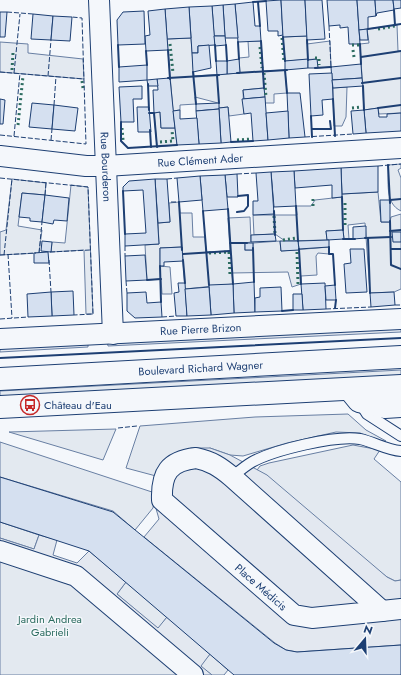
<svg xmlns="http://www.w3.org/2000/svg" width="401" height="675" viewBox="0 0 401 675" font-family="Jost,sans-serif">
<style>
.green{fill:#e3e9f0;stroke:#687fa3}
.parking{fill:#e3e8f0;stroke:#687fa3}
.building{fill:#d5e0f0;stroke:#1d3f73}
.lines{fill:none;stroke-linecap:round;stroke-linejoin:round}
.lane-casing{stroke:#1d3f73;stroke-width:12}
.street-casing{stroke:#1d3f73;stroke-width:22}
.primary-casing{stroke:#1d3f73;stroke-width:24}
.lane{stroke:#f4f7fb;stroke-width:10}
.street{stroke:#f4f7fb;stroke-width:20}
.primary{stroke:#f4f7fb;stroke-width:22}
.hedge{stroke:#2c6c60;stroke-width:3;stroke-dasharray:2 3;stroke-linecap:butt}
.fence{stroke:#1d3f73;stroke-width:1;stroke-dasharray:5 2;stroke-linecap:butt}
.wall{stroke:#1d3f73;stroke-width:2}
.labels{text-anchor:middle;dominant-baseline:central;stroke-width:3;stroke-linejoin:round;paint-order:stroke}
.street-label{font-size:11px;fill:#1d3f73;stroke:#f4f7fb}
.poi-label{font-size:11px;fill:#1d3f73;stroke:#f4f7fb;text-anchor:start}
.park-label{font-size:11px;fill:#2c6c60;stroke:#f4f7fb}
</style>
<rect width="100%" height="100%" fill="#f4f7fb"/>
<!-- green -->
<g class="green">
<path d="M397,25L398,51H401V113L379,114L378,108L364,110L360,44L369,43L367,29Z"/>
<path d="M307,36V44L330,41L331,67L318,68L317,59L285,61L283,37Z"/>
<path d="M191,38L194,76L240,73L239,58L249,57L248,41H261L263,71L285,70L287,93L274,94V103H265L264,88L243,90L244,114L229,116L228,107L219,108L218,103L195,97L196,104L180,105V110L173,111L167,39Z"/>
<path d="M0,42L28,44V53L83,59L84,79L0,72Z"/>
<path d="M347,87L346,117L342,126H334L333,88Z"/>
<path d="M160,112L161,128H175L177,145L157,147L154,113Z"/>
<path d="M401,164V168L398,170L401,178V211C384,203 389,181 388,165Z"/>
<path d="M12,179L46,183L45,195L22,193L18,226L42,230L39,253L0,255V232L6,230Z"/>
<path d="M71,185L88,187L93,314H86L84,250L51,252L52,242L65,243Z"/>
<path d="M378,192L381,222H390L391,217L401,214V289L394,292L370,293L365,223L348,225L349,239H344L343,230L326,231L327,240L285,241L275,234L254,235L253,215H297L296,206H311L315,200L342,197V194Z"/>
<path d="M179,202L180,213H192L193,237H205L206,252L230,251L228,218L250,217L251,242L245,243V250H253V243L280,241L281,251L329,247V254L318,253L316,256L317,275L301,276V284L292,287L288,272L232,273L233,284L185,289L182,247L160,248V266L170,267L172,294H162L161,279L147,280L145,245L159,244L158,223L170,222L169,203Z"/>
<path d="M401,370V376L0,397V391Z"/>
<path d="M348,414L366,430L386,441H380L360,433L336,432L287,443L243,456L230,455L210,448L156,476L126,468L140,426L255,417Z"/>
<path d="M116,429L103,460L9,432Z"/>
<path d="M0,442L155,493L153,508L135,530L113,511L0,477Z"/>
<path d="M353,445L380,450L374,459L401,482V580L395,581L387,577L252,477L260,466L269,463Z"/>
<path d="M0,522L39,535L34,549L0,538Z"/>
<path d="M0,558L73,581L180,675H0Z"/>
<path d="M126,582L167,617L158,629L117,594Z"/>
<path d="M210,654L228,670L224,675H212L200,666Z"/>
</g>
<!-- parking -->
<g class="parking">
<path d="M401,326V332L108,346L107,340Z"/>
<path d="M88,342V347L0,352V346Z"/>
<path d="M191,448H210L230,455L267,475L387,577L395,581L401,580V645L297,652L286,650L275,643L144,537L159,519L155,505L172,456Z"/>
<path d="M39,535L57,540L53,555L77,563L89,551L126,582L117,594L158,628L167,617L210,654L201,666L212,675H180L84,590L0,558V538L34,549Z"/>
</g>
<!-- building -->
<g class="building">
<path d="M281,0L283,35L278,36V31H268L266,1Z"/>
<path d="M281,0H305L307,36L283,37Z"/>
<path d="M305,0H322L325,39L307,40Z"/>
<path d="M327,0H357L360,44H349L348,27L340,28V25L329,26Z"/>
<path d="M357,0H375L376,16L368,17V29L359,30Z"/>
<path d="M375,0H393L394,10L377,13L376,16Z"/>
<path d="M393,0H401V8L394,9Z"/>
<path d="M253,2L255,26H260L261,41L238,42L235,4Z"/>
<path d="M235,4L238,38H225L223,5Z"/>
<path d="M223,5L225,36H214L212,6Z"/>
<path d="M212,6L215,45L198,46V53H192L189,7Z"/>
<path d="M189,7L191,38L167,39L165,9Z"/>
<path d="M165,9L168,50L146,51L145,36L150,35L148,11Z"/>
<path d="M144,11L145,44L118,45L117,20L123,12Z"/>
<path d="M0,12H7L5,37H0Z"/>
<path d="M33,14L53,16L51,40L31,39Z"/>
<path d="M53,16L72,17L70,41L51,40Z"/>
<path d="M367,29L368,40H360L359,30Z"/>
<path d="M214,36H225L226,45L215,46Z"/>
<path d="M209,45L211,68L193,72L192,53H198V46Z"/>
<path d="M239,59L240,73L227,74V61Z"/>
<path d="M308,59V68L285,70V61Z"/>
<path d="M317,59L318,68H308V60Z"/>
<path d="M216,61H227V74L217,75Z"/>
<path d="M361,64L362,78L332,80L331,67Z"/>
<path d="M147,65V80L119,82V67Z"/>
<path d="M332,73L333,99L322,100L323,115L311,116L309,74Z"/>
<path d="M170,78L175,128H161L160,112L154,113L153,90H158L157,79Z"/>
<path d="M362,78L363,86L333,88L332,80Z"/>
<path d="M157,79L158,86H148L147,80Z"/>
<path d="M142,86V99H133L134,122H121L119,87Z"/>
<path d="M264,88L265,97L244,99L243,90Z"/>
<path d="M287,93H300L305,137L289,138Z"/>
<path d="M265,97L268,140L253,141L251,113L244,114L242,99Z"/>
<path d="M0,99L5,100L3,124H0Z"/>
<path d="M32,103L54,105L52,129L29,127Z"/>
<path d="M219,103V109L196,111V104Z"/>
<path d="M54,105L78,108L75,131L52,129Z"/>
<path d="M137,107H149L151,132H138Z"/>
<path d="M228,107L231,142L221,143L219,108Z"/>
<path d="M378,108L379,117H387V114L401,113V131L366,133L364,110Z"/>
<path d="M219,109L221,143L199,144L196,111Z"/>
<path d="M180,110V119L197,118L199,144L177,145L173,111Z"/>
<path d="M364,110L366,133L353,134L351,111Z"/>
<path d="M288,111L289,138L268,140L266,113Z"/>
<path d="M378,166V192L342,194L341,168Z"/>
<path d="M341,168L342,197L332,198V185L295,188L294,171Z"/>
<path d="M294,171L296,206L274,207L271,172Z"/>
<path d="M271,172L274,214L253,215V201H258L256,173Z"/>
<path d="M237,174L238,197H227L225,175Z"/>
<path d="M225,175L228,209L203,211L200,176Z"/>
<path d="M200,176L202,200L179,202L177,178Z"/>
<path d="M155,179H167L170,222L158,223Z"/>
<path d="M155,179L159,244L125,246V234L146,233L143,190L123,191V187L129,181Z"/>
<path d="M22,193L45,195L42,222L30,221V218L19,217Z"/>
<path d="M45,195L69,198L67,221L54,220L53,224L42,222Z"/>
<path d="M380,200H390V222H381Z"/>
<path d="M366,226V238L353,239V227Z"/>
<path d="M343,230L344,239L327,240L326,231Z"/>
<path d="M392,232H401V242H393Z"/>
<path d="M275,234L276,241L251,242V235Z"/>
<path d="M329,240V247L299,249L298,241Z"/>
<path d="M42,241L52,242L51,252L41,251Z"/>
<path d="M280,241H298L299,250L281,251Z"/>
<rect x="245" y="243" width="8" height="7"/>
<path d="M182,247L183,261L164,262V266H160V248Z"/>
<path d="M350,249H364L367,292L346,293L344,264L351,263Z"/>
<path d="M48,252L49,263H34V253Z"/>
<path d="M145,255L147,280L126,281L125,256Z"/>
<path d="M254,282L255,312L234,313L233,284Z"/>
<path d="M178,283H185L187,316H176L174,293L179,292Z"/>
<path d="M325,283L326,309L303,310L301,284Z"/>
<path d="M233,284L234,313L211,315L209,285Z"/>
<path d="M335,285L336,300H326L325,286Z"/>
<path d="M209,287L211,315L187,316L185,289Z"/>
<path d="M281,287L282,311L255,312V298L260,297V288Z"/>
<path d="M73,291L74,315L52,316L51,292Z"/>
<path d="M51,292L52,316L28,317L27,294Z"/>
<path d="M146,292L147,303L161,302L162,317L135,318L127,311V293Z"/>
<path d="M394,292L395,305L371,307L370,293Z"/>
<path d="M293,294H302L303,310H293Z"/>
<path d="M0,477L113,512L274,643L286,650L297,652L401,645V675H234L89,551L0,522Z"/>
</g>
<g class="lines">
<!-- lane casing -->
<g class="lane-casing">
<g id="lane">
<path d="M360,403L367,414L401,436"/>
<path d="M232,477C238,472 245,466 252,462C274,450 335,435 360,439C374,442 387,450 401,451"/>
</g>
</g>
<!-- street casing -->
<g class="street-casing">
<g id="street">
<path id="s1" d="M99,0L113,334"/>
<path id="s2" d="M0,156L86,166H105L401,148"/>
<path id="s3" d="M0,339L401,319"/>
<path d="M196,458C211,461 220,467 232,477L382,611L312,618L294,615L162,500C161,473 169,461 196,458Z"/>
<path d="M0,551L76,576L193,675"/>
<path d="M382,611L401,609"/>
</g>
</g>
<!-- primary casing -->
<g class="primary-casing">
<g id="primary">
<path id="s4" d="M0,379L401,357"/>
<path d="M350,390L359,401L385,407L401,406"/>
<path d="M0,407L401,386"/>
</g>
</g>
<!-- lane -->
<use href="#lane" class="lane"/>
<!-- street -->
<use href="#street" class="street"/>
<!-- primary -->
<use href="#primary" class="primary"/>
<!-- hedge -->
<g class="hedge">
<path d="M378,29L395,26"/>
<path d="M282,38L284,62"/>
<path d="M170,44L173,73"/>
<path d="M352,45H359"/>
<path d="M260,47L262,68"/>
<path d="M353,50L354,57"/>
<path d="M315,58H319V65"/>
<path d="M12,70L13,53"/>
<path d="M264,73L266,97"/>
<path d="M82,81L83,88"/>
<path d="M352,108L362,107"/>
<path d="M18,125L23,76"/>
<path d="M122,128L123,140"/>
<path d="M237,140L252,139"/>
<path d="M160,142L173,141L172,130"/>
<path d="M345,203V226"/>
<path d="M313,206V197"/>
<path d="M274,216L275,234"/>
<path d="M283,240L296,238"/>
<path d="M297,252L298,284"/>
<path d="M209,253L229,252L230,275"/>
</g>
<!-- fence -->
<g class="fence">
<path d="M7,12L33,14"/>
<path d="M329,26L331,67"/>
<path d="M0,72L84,79"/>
<path d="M14,73L20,14"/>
<path d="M48,76L51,40"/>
<path d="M54,105L56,76"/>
<path d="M0,135L86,144L82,18L72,17"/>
<path d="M14,136L20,73"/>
<path d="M305,137L353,134"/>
<path d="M51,140L52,129"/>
<path d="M378,166L401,164"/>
<path d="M237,174L256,173"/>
<path d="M0,178L88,187L93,314L74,315"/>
<path d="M167,179L177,178"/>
<path d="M45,195L46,183"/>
<path d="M171,202H179"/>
<path d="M125,246V256"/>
<path d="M50,252L90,250"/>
<path d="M39,253L42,222"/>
<path d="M8,254L12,318"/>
<path d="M0,255L36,253"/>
<path d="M4,255L12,179"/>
<path d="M49,260L51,292"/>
<path d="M126,281L127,293"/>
<path d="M395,305H401"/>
<path d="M326,309L371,307"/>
<path d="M162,317L176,316"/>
<path d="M0,319L28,317"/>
<path d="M118,428L137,426"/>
</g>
<!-- wall -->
<g class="wall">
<path d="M253,2L266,1"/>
<path d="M258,2L260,26"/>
<path d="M394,10L395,25"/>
<path d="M368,29L401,24"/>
<path d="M283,37L285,61"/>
<path d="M307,40L308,60"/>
<path d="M261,41L264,88"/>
<path d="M238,42L239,59"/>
<path d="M360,44L361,64"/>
<path d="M118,45L119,67"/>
<path d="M215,45L216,61"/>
<path d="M226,45L227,61"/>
<path d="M168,50L170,79"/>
<path d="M146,51L147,65"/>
<path d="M361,57L401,51"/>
<path d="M315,68L331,67"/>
<path d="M285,70L287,93"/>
<path d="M193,72L196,104"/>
<path d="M237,73L287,70"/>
<path d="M217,75L219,103"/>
<path d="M168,78L219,75"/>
<path d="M362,83L401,78"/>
<path d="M148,84L149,110"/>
<path d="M363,86L364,110"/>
<path d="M333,99L335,136"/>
<path d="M378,108L401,105"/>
<path d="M149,113H154L157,147"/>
<path d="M311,116L312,137"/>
<path d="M121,122V141L128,148L177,145"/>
<path d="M312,129H331L330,121"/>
<path d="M150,130L151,147"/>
<path d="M231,142L253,141"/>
<path d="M388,165L390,203"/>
<path d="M123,191L125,234"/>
<path d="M342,197L343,230"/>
<path d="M390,200L401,199"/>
<path d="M179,202L182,250"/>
<path d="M296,206L298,241"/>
<path d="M228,209L233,284"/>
<path d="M203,211L209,285"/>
<path d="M274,211L275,235"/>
<path d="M237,212L244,211L248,206V195L238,196"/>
<path d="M390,221L391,265L401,269"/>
<path d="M390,231L401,230"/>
<path d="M365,238L391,237"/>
<path d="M368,238L370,293"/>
<path d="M343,239H355"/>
<path d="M230,243H247"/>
<path d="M329,247V254H333L335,285"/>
<path d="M253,248L254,282"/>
<path d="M299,249L301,284"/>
<path d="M391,249H401"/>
<path d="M183,254L230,251"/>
<path d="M183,260L185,283"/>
<path d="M160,266L161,302"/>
<path d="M147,280L161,279"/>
<path d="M335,308L336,300"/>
<path d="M282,311L293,310"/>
<path d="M0,358L401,338"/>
</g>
</g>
<!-- icons -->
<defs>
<g id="bus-ring" transform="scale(1)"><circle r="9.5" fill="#f4f7fb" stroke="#c62828" stroke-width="1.5"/><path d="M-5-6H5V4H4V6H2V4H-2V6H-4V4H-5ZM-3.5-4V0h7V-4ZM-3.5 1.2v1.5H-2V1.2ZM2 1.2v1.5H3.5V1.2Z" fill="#c62828"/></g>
</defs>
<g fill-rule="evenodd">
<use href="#bus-ring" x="30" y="405"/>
</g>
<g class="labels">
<!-- street labels -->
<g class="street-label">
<text stroke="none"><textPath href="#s2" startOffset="201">Rue Clément Ader</textPath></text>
<text stroke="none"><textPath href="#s1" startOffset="167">Rue Bourderon</textPath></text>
<text stroke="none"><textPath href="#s3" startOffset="201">Rue Pierre Brizon</textPath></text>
<text stroke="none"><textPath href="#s4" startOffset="201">Boulevard Richard Wagner</textPath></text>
<text transform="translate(261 587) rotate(41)">Place Médicis</text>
</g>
<!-- poi labels -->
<g class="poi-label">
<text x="44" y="405">Château d'Eau</text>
</g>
<!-- park labels -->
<g class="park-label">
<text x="50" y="619">Jardin Andrea<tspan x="50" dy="13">Gabrieli</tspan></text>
</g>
</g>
<!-- north arrow -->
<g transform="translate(365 639) rotate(19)" stroke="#f4f7fb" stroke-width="3" paint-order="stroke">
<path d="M0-3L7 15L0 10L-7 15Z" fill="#1d3f73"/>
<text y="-6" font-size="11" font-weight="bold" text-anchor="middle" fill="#1d3f73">N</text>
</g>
</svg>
